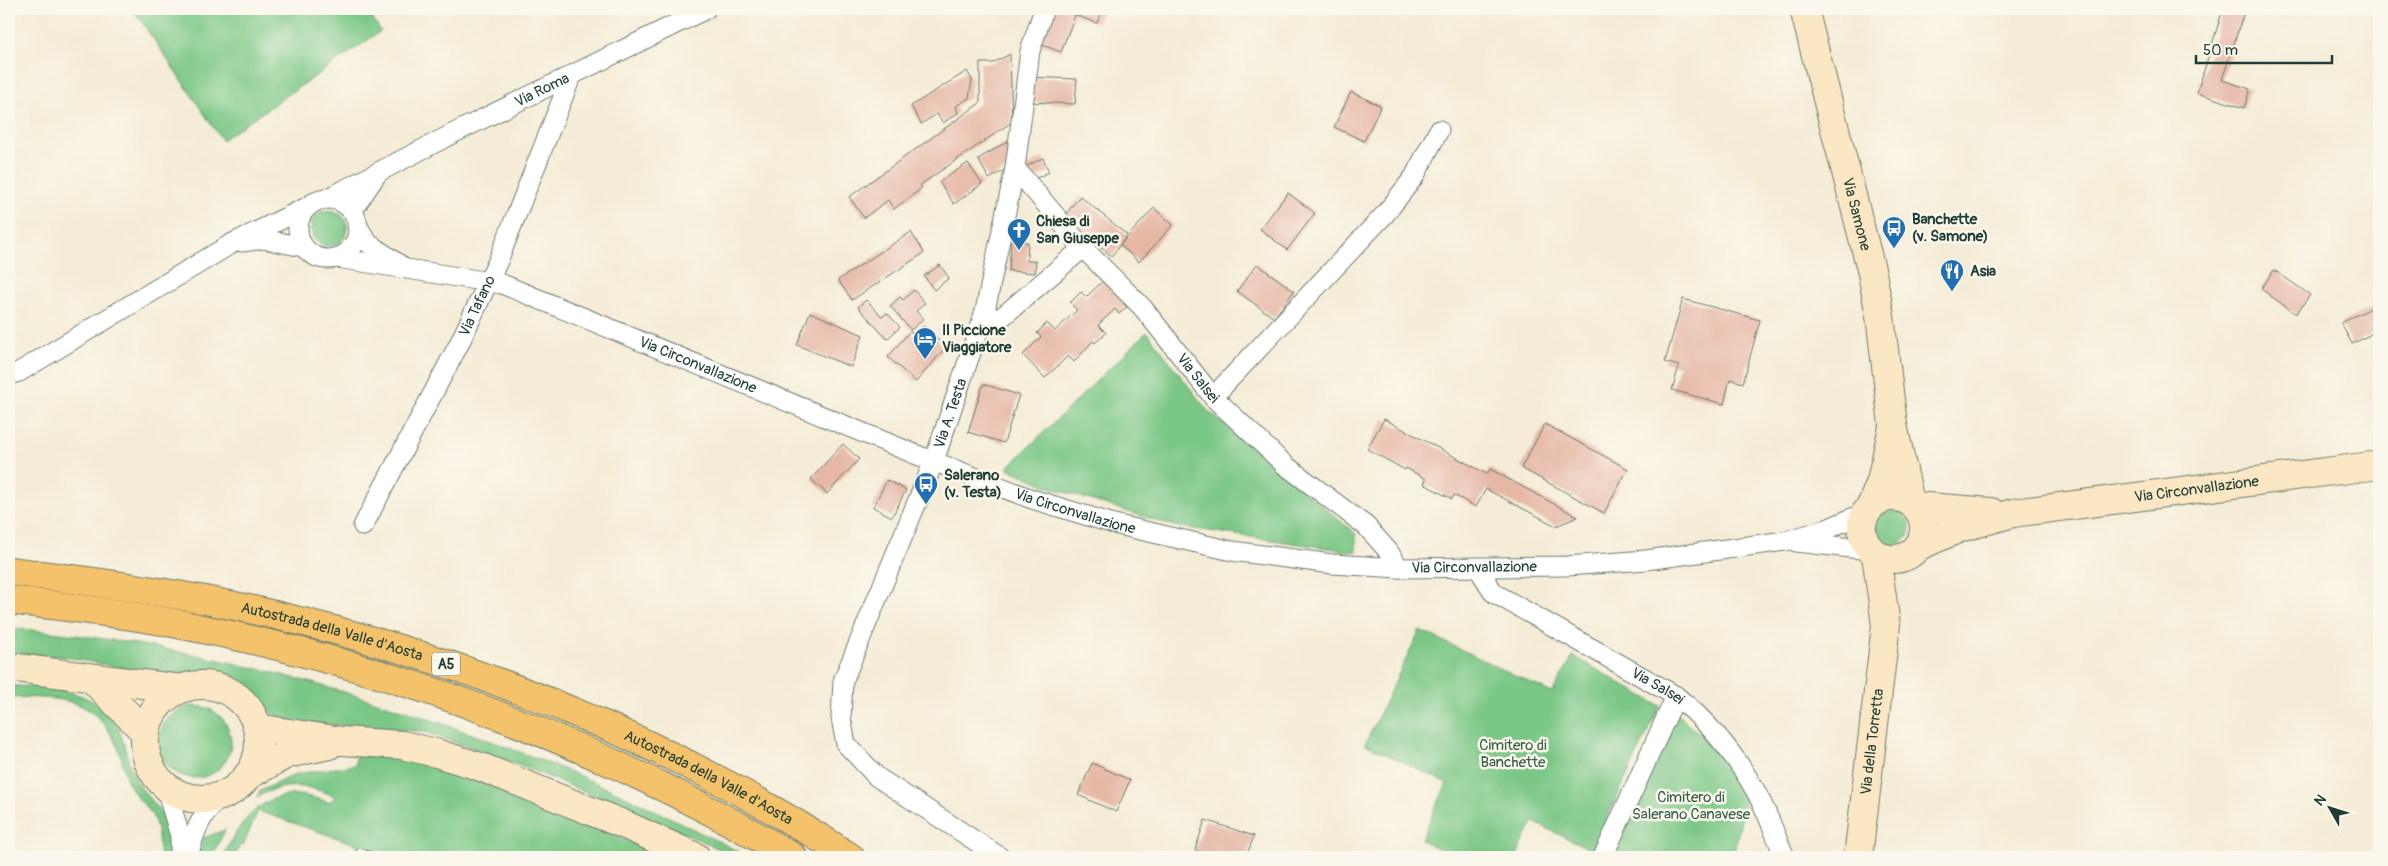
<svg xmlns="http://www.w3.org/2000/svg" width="2388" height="866" viewBox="0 0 2388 866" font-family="Pangolin,sans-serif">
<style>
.green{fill:#7ac786;stroke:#4c825d}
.building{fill:#e6b7a5}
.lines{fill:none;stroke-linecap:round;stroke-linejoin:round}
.lane-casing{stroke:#6a7a6d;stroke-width:12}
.street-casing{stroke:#6a7a6d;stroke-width:21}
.secondary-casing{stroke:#6a7a6d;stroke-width:30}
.highway-casing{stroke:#6a7a6d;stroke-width:30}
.lane{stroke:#fff;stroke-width:10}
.street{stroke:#fff;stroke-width:19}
.secondary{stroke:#fbe7c3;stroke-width:28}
.highway{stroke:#f4c26a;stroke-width:28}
.labels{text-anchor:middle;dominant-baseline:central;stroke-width:5;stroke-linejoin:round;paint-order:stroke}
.shield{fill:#fbf7ec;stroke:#61756b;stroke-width:1}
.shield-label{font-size:14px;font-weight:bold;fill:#1f3d34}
.street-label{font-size:15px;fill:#1f3d34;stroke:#fbf7ec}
.poi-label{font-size:15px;font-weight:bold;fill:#1f3d34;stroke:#fbf7ec;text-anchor:start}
.park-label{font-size:15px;fill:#366048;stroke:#fbf7ec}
</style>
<rect width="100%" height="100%" fill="#fbf7ec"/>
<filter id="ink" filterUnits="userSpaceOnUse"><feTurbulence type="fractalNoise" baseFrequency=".02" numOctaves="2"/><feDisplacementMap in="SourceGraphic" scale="10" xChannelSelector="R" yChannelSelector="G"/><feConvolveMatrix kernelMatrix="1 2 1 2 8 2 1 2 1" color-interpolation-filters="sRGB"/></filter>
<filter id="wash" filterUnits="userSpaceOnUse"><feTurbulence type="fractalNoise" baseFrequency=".0096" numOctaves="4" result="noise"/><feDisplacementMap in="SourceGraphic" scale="20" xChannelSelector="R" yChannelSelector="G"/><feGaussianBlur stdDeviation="1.12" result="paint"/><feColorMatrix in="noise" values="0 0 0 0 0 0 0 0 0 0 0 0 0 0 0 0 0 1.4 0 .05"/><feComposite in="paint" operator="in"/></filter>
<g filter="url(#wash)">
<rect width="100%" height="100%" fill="#f4ecd6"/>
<!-- green -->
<g class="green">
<path d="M133,9H366L381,31L222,140Z"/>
<circle cx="329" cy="228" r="18"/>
<path d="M1147,332L1207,410L1356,534V552L1174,526L1049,487L1007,468Z"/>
<circle cx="1893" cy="528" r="17"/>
<path d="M9,628C206,644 400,701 582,777C621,794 660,812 699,832C715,840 732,847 747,857H732L711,845L643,816L515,763L425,732L308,723L281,719L266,710L233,683L212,674L189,672L167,677L66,657L9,653Z"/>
<path d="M1420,630L1552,693L1573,656L1660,706L1592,850L1533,822L1516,857H1438L1442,850L1421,840L1447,783L1365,744Z"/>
<path d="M9,686C47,686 102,689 119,730C127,748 127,765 138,783C159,815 173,815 169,857H160C158,844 159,824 150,812C141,801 135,796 128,782C123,771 123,759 118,748C93,694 61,699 9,697Z"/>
<circle cx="195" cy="742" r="36"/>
<path d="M1677,713L1715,750L1746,797L1733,857H1613Z"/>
<path d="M357,751L435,764L589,823L644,848L641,857H393L258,811L243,846L240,845L235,857H223C235,829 257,797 291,795C304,794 317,799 329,802L336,797C307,784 285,782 257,797L260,791L296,774L355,765Z"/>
<path d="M225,830L212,857H197L203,838Z"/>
</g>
<g id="blocks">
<!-- building -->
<g class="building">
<path d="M1050,9H1103L1097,23L1075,15L1061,52L1037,43Z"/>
<path d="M2223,9H2245L2222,80L2250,89L2244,108L2197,93Z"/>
<path d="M1010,54L1012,122L920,185L922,188L894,209L888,200L864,218L849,197L980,103V63H993Z"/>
<path d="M967,71L972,80L969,98L956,106L958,113L943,123L937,114L921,124L911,106Z"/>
<path d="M1028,77L1077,79L1075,104L1028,102Z"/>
<path d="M1351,92L1381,106L1364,141L1334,127Z"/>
<path d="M1008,141L1010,167L989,179L978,159Z"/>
<path d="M1043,158L1049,172L1032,180L1025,167Z"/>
<path d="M968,163L982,184L954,204L939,182Z"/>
<path d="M1288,193L1315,213L1287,250L1260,229Z"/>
<path d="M1080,196L1127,235L1112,256L1062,219Z"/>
<path d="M1154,208L1173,225L1139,262L1120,245Z"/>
<path d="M911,232L924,253L852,300L838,280Z"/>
<path d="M1011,241L1028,242L1027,261H1036L1035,273L1009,271Z"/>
<path d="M1257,264L1294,291L1274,318L1237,291Z"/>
<path d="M940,265L949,278L934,290L924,276Z"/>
<path d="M2274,270L2310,295L2296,314L2261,289Z"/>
<path d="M1105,279L1126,300L1123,303L1127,307L1119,314L1115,309L1098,325L1106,333L1095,343L1093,341L1074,362L1068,356L1045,378L1023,355L1041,337L1037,333L1047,323L1055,331L1077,310L1070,303L1081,292L1086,297Z"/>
<path d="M914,290L925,303L916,311L923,319L911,330L890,306L900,297L903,300Z"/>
<path d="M1683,299L1760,320L1743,383L1730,379L1724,404L1672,390L1679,366L1665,362Z"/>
<path d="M866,300L882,317L887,313L900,327L887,339L858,307Z"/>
<path d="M2379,304V330L2352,344L2341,323Z"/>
<path d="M810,312L863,335L851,367L797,345Z"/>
<path d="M923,326L946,347L916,382L888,357L910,331L915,336Z"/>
<path d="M983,384L1019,395L1004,443L968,432Z"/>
<path d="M1384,419L1487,474L1490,469L1578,517L1556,526L1486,489L1476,507L1454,495L1452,499L1424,484L1426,479L1406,468L1405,470L1367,449Z"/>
<path d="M1545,424L1628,469L1604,513L1521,468Z"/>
<path d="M843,444L859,459L827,494L811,479Z"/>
<path d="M887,480L906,490L892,517L873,507Z"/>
<path d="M1092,763L1130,780L1116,812L1078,795Z"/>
<path d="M1205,820L1254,836L1246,857H1218L1195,850Z"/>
</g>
</g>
</g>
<g filter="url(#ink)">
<use href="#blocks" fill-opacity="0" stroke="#6a7a6d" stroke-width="1"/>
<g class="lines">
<!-- lane casing -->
<g class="lane-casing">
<path id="lane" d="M360,854L369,857"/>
</g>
<!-- street casing -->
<g class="street-casing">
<g id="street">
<path id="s1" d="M1015,168L1083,248L1143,308L1213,397L1285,465L1366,526L1389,552L1399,568"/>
<path id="s2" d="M326,199L454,133L706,9"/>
<circle cx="328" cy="229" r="30"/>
<path d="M352,211L377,174"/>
<path d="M357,225L368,243L400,265"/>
<path d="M242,242L263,239L303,247"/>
<path id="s3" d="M337,258L502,284L917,455L1032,499L1114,524L1232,551L1332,564L1399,568L1567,566L1646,560L1785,541L1827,529L1866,512"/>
<path d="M985,311L996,322L1083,248"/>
<path d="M9,375L19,372L231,244L307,207"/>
<path d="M1213,397L1386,213L1414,177L1439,130"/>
<path id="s4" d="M363,526L459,344L498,261L571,77"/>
<path d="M1796,542L1870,550"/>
<path id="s5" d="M1478,568L1494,593L1676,696C1708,722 1735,754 1755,790C1767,811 1775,835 1785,857"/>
<path d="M165,785L180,836V857"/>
<path d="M188,857C195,829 201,814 223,794"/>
<path id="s6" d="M1000,857L877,777L846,744L841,718L843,681L934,461L985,311L1015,168L1030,51L1044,9"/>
<path d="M1603,857L1676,696"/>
</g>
</g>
<!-- secondary casing -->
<g class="secondary-casing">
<g id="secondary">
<path id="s7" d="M1804,9L1872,273L1880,316L1893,425L1910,502"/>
<circle cx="1893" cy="528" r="31"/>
<path d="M1872,504L1881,481L1892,431"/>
<path d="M1915,506L1991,512"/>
<path id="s8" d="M1919,546L1960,528L2013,513L2379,465"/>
<path d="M9,667L182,689"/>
<path d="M92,679L145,732"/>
<circle cx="202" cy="742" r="57"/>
<path d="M257,728L342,741L402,745L436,753L481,767L623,824L696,857"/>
<path d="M247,776L287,754L329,745"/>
<path id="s9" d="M1858,857L1886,625L1876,555"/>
</g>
</g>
<!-- highway casing -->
<g class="highway-casing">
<g id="highway">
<path id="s10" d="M9,571C98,582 188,594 275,615C478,663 675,744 850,857"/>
<path d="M9,600C65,607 122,613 178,624C396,666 602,745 793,857"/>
</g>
</g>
<!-- lane -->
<use href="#lane" class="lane"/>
<!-- street -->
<use href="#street" class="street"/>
<!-- secondary -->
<use href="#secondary" class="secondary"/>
<!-- highway -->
<use href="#highway" class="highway"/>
</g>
</g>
<!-- icons -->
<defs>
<g id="bus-pin" transform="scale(1.25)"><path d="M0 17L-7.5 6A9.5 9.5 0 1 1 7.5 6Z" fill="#1f6fb2" stroke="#fbf7ec"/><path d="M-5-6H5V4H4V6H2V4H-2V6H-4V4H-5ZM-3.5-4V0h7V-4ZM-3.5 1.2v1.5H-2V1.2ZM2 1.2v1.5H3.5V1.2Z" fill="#fff"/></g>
<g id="church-pin" transform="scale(1.25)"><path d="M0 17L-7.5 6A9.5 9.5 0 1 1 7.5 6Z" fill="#1f6fb2" stroke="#fbf7ec"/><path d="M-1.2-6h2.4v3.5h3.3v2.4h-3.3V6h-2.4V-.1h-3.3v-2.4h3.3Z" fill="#fff"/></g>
<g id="restaurant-pin" transform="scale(1.25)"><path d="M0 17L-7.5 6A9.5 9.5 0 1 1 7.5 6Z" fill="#1f6fb2" stroke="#fbf7ec"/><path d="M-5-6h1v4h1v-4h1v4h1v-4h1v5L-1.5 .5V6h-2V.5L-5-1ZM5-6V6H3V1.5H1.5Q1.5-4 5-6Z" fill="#fff"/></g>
<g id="hotel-pin" transform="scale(1.25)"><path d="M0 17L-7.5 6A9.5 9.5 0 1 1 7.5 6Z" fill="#1f6fb2" stroke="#fbf7ec"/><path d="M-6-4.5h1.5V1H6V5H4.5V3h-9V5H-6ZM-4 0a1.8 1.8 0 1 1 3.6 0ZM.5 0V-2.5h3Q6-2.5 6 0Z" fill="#fff"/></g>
</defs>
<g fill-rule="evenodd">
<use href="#bus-pin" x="1894" y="228"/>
<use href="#church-pin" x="1019" y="230"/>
<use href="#restaurant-pin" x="1952" y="271"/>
<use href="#hotel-pin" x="925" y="339"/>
<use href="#bus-pin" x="926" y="484"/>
</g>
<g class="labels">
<!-- shield labels -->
<rect class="shield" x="432" y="652.5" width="28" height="23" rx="4"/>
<g class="shield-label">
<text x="446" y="664">A5</text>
</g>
<!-- street labels -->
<g class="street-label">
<text stroke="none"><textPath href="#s2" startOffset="242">Via Roma</textPath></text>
<text stroke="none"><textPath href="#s7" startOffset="212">Via Samone</textPath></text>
<text stroke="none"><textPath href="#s4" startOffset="248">Via Tafano</textPath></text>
<text stroke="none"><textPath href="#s3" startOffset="379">Via Circonvallazione</textPath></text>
<text stroke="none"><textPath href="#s1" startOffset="279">Via Salsei</textPath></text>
<text stroke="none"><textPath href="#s6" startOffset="544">Via A. Testa</textPath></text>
<text stroke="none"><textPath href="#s8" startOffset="285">Via Circonvallazione</textPath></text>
<text stroke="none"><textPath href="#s3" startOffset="784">Via Circonvallazione</textPath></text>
<text stroke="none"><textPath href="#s3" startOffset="1189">Via Circonvallazione</textPath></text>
<text stroke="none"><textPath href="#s10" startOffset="329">Autostrada della Valle d'Aosta</textPath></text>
<text stroke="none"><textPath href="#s5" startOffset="218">Via Salsei</textPath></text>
<text stroke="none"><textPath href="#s9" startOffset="116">Via della Torretta</textPath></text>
<text stroke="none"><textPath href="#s10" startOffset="734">Autostrada della Valle d'Aosta</textPath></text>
</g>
<!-- poi labels -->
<g class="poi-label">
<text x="1912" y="219">Banchette<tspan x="1912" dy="17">(v. Samone)</tspan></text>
<text x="1036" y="221">Chiesa di<tspan x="1036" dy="17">San Giuseppe</tspan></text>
<text x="1970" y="271">Asia</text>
<text x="942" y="330">Il Piccione<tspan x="942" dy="17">Viaggiatore</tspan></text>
<text x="944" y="475">Salerano<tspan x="944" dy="17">(v. Testa)</tspan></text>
</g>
<!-- park labels -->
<g class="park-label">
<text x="1513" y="745">Cimitero di<tspan x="1513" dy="17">Banchette</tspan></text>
<text x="1691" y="797">Cimitero di<tspan x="1691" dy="17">Salerano Canavese</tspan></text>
</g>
</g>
<!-- margin -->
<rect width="2388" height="866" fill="none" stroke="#fbf7ec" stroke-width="30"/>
<!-- north arrow -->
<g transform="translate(2330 808) rotate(309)" stroke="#fbf7ec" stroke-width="4" paint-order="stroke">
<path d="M0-4L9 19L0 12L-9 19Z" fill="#1f3d34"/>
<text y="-8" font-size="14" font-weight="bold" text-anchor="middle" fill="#1f3d34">N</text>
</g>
<!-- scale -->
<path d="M2196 55v8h136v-8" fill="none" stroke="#1f3d34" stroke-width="2.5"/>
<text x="2203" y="55" font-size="15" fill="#1f3d34" stroke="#fbf7ec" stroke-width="4" paint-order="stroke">50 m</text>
</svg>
